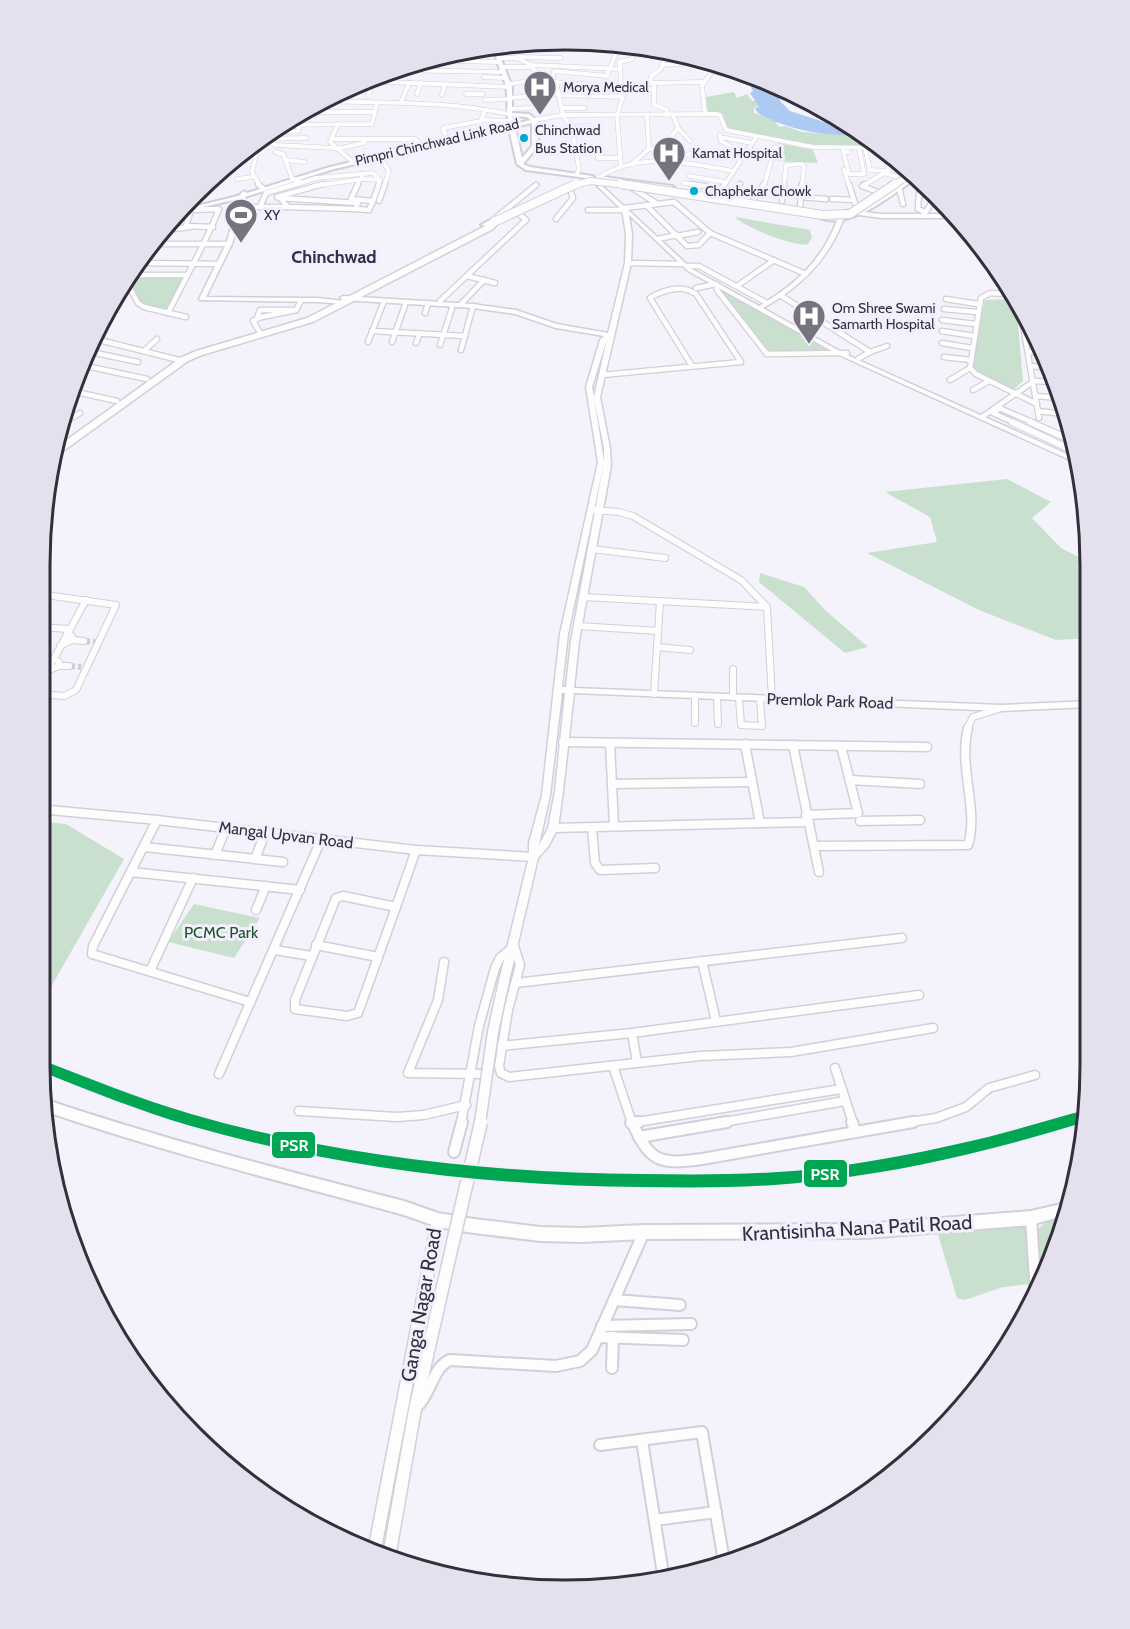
<svg xmlns="http://www.w3.org/2000/svg" width="1130" height="1629" viewBox="0 0 1130 1629" font-family="Cabin,sans-serif">
<style>
.green{fill:#c9e0ce}
.water{fill:#adcaf2}
.lines{fill:none;stroke-linecap:round;stroke-linejoin:round}
.minor-tunnel{stroke:#cdcbd4;stroke-width:6;stroke-dasharray:6 3;stroke-linecap:butt}
.minor-far4-casing{stroke:#d2cfd9;stroke-width:5}
.minor-far3-casing{stroke:#d2cfd9;stroke-width:7}
.minor-far2-casing{stroke:#d2cfd9;stroke-width:8}
.minor-far1-casing{stroke:#d2cfd9;stroke-width:11}
.minor-casing{stroke:#d2cfd9;stroke-width:14}
.tertiary-casing{stroke:#d2cfd9;stroke-width:3}
.secondary-casing{stroke:#d2cfd9;stroke-width:4}
.primary-casing{stroke:#d2cfd9;stroke-width:3}
.minor-far4{stroke:#fdfdfe;stroke-width:4}
.minor-far3{stroke:#fdfdfe;stroke-width:4.5}
.minor-far2{stroke:#fdfdfe;stroke-width:6}
.minor-far1{stroke:#fdfdfe;stroke-width:8}
.minor{stroke:#fdfdfe;stroke-width:10}
.tertiary{fill:#fdfdfe;fill-rule:evenodd}
.secondary{fill:#fdfdfe;fill-rule:evenodd}
.primary{fill:#fdfdfe;fill-rule:evenodd}
.tertiary-bridge-far1-casing{stroke:#d2cfd9;stroke-width:13;stroke-linecap:butt}
.tertiary-bridge-casing{stroke:#d2cfd9;stroke-width:15;stroke-linecap:butt}
.primary-bridge-far1-casing{stroke:#d2cfd9;stroke-width:8;stroke-linecap:butt}
.primary-bridge-casing{stroke:#d2cfd9;stroke-width:10;stroke-linecap:butt}
.tertiary-bridge-far1{stroke:#fdfdfe;stroke-width:10}
.tertiary-bridge{stroke:#fdfdfe;stroke-width:12}
.primary-bridge-far1{stroke:#fdfdfe;stroke-width:6}
.primary-bridge{stroke:#fdfdfe;stroke-width:8}
.rail-1-casing{stroke:#f3effe;stroke-width:5}
.rail-1{fill:#00a651;fill-rule:evenodd}
.bus-dot{fill:#00a9ce;stroke:#f3effe;stroke-width:2}
.labels{text-anchor:middle;dominant-baseline:central;stroke-width:6;stroke-linejoin:round;paint-order:stroke}
.far-poi-label{font-size:14px;fill:#332f3c;stroke:#f3effe;text-anchor:start}
.bus-label{font-size:14px;fill:#332f3c;stroke:#f3effe;text-anchor:start}
.far-street-label{font-size:14px;fill:#332f3c;stroke:#f3effe}
.street-label{font-size:16px;fill:#332f3c;stroke:#f3effe}
.park-label{font-size:16px;fill:#1b5628;stroke:#f3effe}
.far-district-label{font-size:18px;font-weight:bold;fill:#362e48;stroke:#f3effe}
.near-street-label{font-size:20px;fill:#332f3c;stroke:#f3effe}
.rim{fill:none;stroke:#332f3c;stroke-width:3}
.line-badge{stroke:#f3effe;stroke-width:2}
.badge-label{font-size:16px;text-anchor:middle;font-weight:bold;fill:#fff}
</style>
<rect width="100%" height="100%" fill="#f4f2fa"/>
<!-- green -->
<g class="green">
<path d="M734,92L737,98L747,94L752,101H756L758,107H754V113L775,121L779,127L785,126L802,132L868,136L881,147L814,146L774,139L775,134L773,139L729,130L720,113L708,112L706,97Z"/>
<path d="M778,143L813,150L818,163L775,161Z"/>
<path d="M735,217L810,230L812,238L808,244C796,248 744,227 735,217Z"/>
<path d="M185,274L167,312L142,305L129,277Z"/>
<path d="M716,287L837,353L766,354Z"/>
<path d="M1013,299L1016,303L1023,381L1012,391L969,370L985,300Z"/>
<path d="M1007,479L1051,502L1032,518L1061,548L1091,563V638L1056,640L979,610L867,553L937,542L930,517L885,492Z"/>
<path d="M760,573L804,587L826,611L868,647L845,653L759,582Z"/>
<path d="M39,821L66,824L124,859L39,1008Z"/>
<path d="M194,904L260,918L234,958L168,942Z"/>
<path d="M1057,1212L1067,1214L1051,1266L1039,1288L1036,1231Z"/>
<path d="M1020,1220L1027,1226L1031,1284L1003,1287L965,1300L957,1298L937,1231Z"/>
</g>
<!-- water -->
<path class="water" d="M743,72L776,84L780,101L790,111L824,122L850,124L868,136C832,135 807,134 774,121C766,117 759,117 755,108L759,107L750,93L753,91Z"/>
<g class="lines">
<!-- minor-tunnel -->
<g class="minor-tunnel">
<path d="M84,641L95,642"/>
<path d="M69,666L81,667"/>
</g>
<!-- minor-far4 casing -->
<g class="minor-far4-casing">
<g id="minor-far4">
<path d="M525,43H541"/>
<path d="M490,46H498"/>
<path d="M666,49L661,69L651,76V82L654,85V105L666,109L668,115"/>
<path d="M454,52L498,53"/>
<path d="M665,54L686,55"/>
<path d="M517,57L561,58"/>
<path d="M498,58H516L532,65L620,69"/>
<path d="M425,60L499,62"/>
<path d="M532,65L537,77L552,82L653,89"/>
<path d="M662,65L711,62"/>
<path d="M501,67H531"/>
<path d="M610,68L620,44"/>
<path d="M393,70L504,72"/>
<path d="M484,77L506,78"/>
<path d="M361,81L509,87"/>
<path d="M552,82L554,71L607,76L609,68"/>
<path d="M556,82L563,115L572,130L579,169L577,174"/>
<path d="M653,83L702,82"/>
<path d="M508,84L539,80"/>
<path d="M621,86L620,62L632,59"/>
<path d="M417,94L421,83"/>
<path d="M466,94H483"/>
<path d="M346,95L350,86"/>
<path d="M442,95L445,84"/>
<path d="M558,95L623,97"/>
<path d="M368,96L374,81"/>
<path d="M509,98L533,96L539,89V79"/>
<path d="M402,100L409,83"/>
<path d="M485,100L509,99"/>
<path d="M323,101C385,103 448,101 509,114"/>
<path d="M561,108H585"/>
<path d="M509,109L531,108"/>
<path d="M302,112H375"/>
<path d="M705,114L702,85L712,72L714,63"/>
<path d="M482,120L511,121"/>
<path d="M534,120L563,115L716,114L720,115L726,130L813,147L882,148"/>
<path d="M338,124L330,142L354,163"/>
<path d="M278,125L372,124L377,103"/>
<path d="M288,125L287,132L298,131L299,126H293"/>
<path d="M571,127L589,126"/>
<path d="M678,128L690,141"/>
<path d="M464,130L466,136"/>
<path d="M277,132H287"/>
<path d="M720,135L721,141L730,146"/>
<path d="M720,137L752,143"/>
<path d="M259,139L306,138"/>
<path d="M268,139L270,143L276,145L335,148"/>
<path d="M331,139H415L425,147"/>
<path d="M447,140L443,128L481,121L485,110"/>
<path d="M865,148L870,170L889,171L885,150"/>
<path d="M337,149L363,143L367,139"/>
<path d="M649,149L662,148L678,128L673,115"/>
<path d="M245,150L257,151L252,172L260,186"/>
<path d="M590,150L589,147H596L598,158H620"/>
<path d="M275,152L283,154L292,178L300,182"/>
<path d="M849,152L843,151L849,174H864L859,148"/>
<path d="M379,156L389,171L384,186"/>
<path d="M666,159L695,153L740,159"/>
<path d="M285,160L305,162"/>
<path d="M633,163L649,149L647,116"/>
<path d="M621,167L617,116L626,86"/>
<path d="M844,170L849,186"/>
<path d="M361,174L373,173L380,180L363,179"/>
<path d="M689,176L726,182"/>
<path d="M598,178C639,151 688,163 733,171"/>
<path d="M237,179L253,177"/>
<path d="M684,183L701,186"/>
<path d="M291,186L316,178L361,174L363,179L314,186"/>
<path d="M357,186L359,181"/>
<path d="M378,186L380,180"/>
<path d="M724,186L755,139"/>
<path d="M764,186L775,147"/>
<path d="M784,186L786,165L802,164L804,166L802,186"/>
<path d="M863,186L884,173L900,178"/>
</g>
</g>
<!-- minor-far3 casing -->
<g class="minor-far3-casing">
<g id="minor-far3">
<path d="M258,184L264,189"/>
<path d="M358,184L351,199L373,201L379,184"/>
<path d="M691,184L722,189"/>
<path d="M849,184L856,207"/>
<path d="M865,184L862,186L878,192"/>
<path d="M629,186L656,203"/>
<path d="M899,187L903,204"/>
<path d="M277,197L323,184"/>
<path d="M717,197L725,184"/>
<path d="M801,197L826,199"/>
<path d="M279,198L358,203L355,209L288,207L281,199"/>
<path d="M732,198L740,184"/>
<path d="M832,199L854,200"/>
<path d="M379,201L385,184"/>
<path d="M782,201L784,184"/>
<path d="M646,205L687,246L699,245L710,233"/>
<path d="M750,205L764,184"/>
<path d="M242,207H260L266,193L296,184"/>
<path d="M260,207H288"/>
<path d="M624,208L674,202L710,233L806,274"/>
<path d="M355,209L369,210L373,201"/>
<path d="M800,209L802,184"/>
<path d="M191,210L186,226L213,227"/>
<path d="M588,210H625"/>
<path d="M923,216L936,196L919,194L918,209L925,212"/>
<path d="M556,219L573,198L570,189"/>
<path d="M493,220L536,185"/>
<path d="M174,229L190,227"/>
<path d="M677,236L698,232"/>
<path d="M658,239L677,235"/>
<path d="M154,244H229"/>
<path d="M140,263L219,264"/>
<path d="M628,263L683,264"/>
<path d="M687,266H699L767,303"/>
<path d="M130,275H186"/>
<path d="M467,276L495,283"/>
<path d="M126,281L138,303L144,307L186,317"/>
<path d="M717,285V290L767,354L847,353"/>
<path d="M737,286L774,260"/>
<path d="M696,288L716,284"/>
<path d="M1009,294L990,293L981,298L970,368L976,374L1037,404"/>
<path d="M780,295L870,352L858,359"/>
<path d="M946,299L978,304"/>
<path d="M440,301L526,220L519,214"/>
<path d="M461,304L484,280"/>
<path d="M1020,308L1039,418"/>
<path d="M944,309L977,312"/>
<path d="M260,310H296L257,318Z"/>
<path d="M296,310L301,301"/>
<path d="M168,313C185,278 205,245 219,209L189,210L187,209L190,198"/>
<path d="M425,313L428,303"/>
<path d="M257,319L253,321L259,331"/>
<path d="M942,320L975,324"/>
<path d="M1023,325L1032,326"/>
<path d="M372,331L465,336"/>
<path d="M942,331L974,336"/>
<path d="M95,339L183,361"/>
<path d="M1025,339L1039,340"/>
<path d="M368,342L384,301"/>
<path d="M392,342L405,305"/>
<path d="M416,343L420,333"/>
<path d="M942,343L972,348"/>
<path d="M440,345L452,308"/>
<path d="M461,350L473,306"/>
<path d="M144,351L157,339"/>
<path d="M91,352L138,362"/>
<path d="M870,352L887,346"/>
<path d="M1028,352L1044,353"/>
<path d="M944,357L971,360"/>
<path d="M86,366L147,379"/>
<path d="M1031,366L1049,368"/>
<path d="M602,375L741,362L696,294C682,284 663,290 650,298L692,366"/>
<path d="M950,380L970,368"/>
<path d="M973,390L989,381"/>
<path d="M76,392L117,401"/>
<path d="M1036,396L1059,398"/>
<path d="M997,407L1034,423"/>
<path d="M1000,408L993,413L1015,423"/>
<path d="M1038,411L1064,414"/>
<path d="M982,417L1034,381L1054,382"/>
<path d="M65,419L68,420L80,413"/>
</g>
</g>
<!-- minor-far2 casing -->
<g class="minor-far2-casing">
<g id="minor-far2">
<path d="M1012,422L1078,453"/>
<path d="M1030,422L1073,441"/>
<path d="M594,510L619,512L633,516L741,580L767,607L772,699"/>
<path d="M592,549L665,558"/>
<path d="M39,594L116,605L76,690L64,696L39,694"/>
<path d="M583,597L767,607"/>
<path d="M39,612L43,606"/>
<path d="M578,626L658,631"/>
<path d="M39,627L69,629"/>
<path d="M72,640L84,641"/>
<path d="M60,646L72,640V636L67,633"/>
<path d="M657,647L690,650"/>
<path d="M59,666H69"/>
<path d="M733,669V697"/>
<path d="M47,671L59,666V662L54,658"/>
<path d="M39,686L86,600"/>
<path d="M654,694L660,601"/>
<path d="M695,696V723"/>
<path d="M717,697L718,724"/>
<path d="M739,698L741,725L762,726L760,699"/>
<path d="M967,729L973,717L999,709"/>
</g>
</g>
<!-- minor-far1 casing -->
<g class="minor-far1-casing">
<g id="minor-far1">
<path d="M563,742L927,747"/>
<path d="M610,743L614,826"/>
<path d="M745,744L760,823"/>
<path d="M793,745L819,872"/>
<path d="M850,780L920,784"/>
<path d="M612,784L752,782"/>
<path d="M39,809L157,820L416,850L534,857"/>
<path d="M806,815L858,813L841,746"/>
<path d="M157,820L93,946L92,954L250,1002"/>
<path d="M860,821L920,820"/>
<path d="M553,828L808,822"/>
<path d="M592,828L595,863L600,870L655,868"/>
<path d="M814,846L968,845C979,811 958,766 968,728"/>
<path d="M144,847L283,862"/>
<path d="M215,855L226,828"/>
<path d="M255,859L265,833"/>
<path d="M131,872L300,890"/>
<path d="M343,896L396,907L358,1013L347,1016L295,1009V1000L336,898Z"/>
<path d="M396,907L416,850"/>
<path d="M256,910L266,886"/>
<path d="M316,945L378,957"/>
<path d="M275,950L311,956"/>
<path d="M702,961L716,1021"/>
<path d="M444,962L438,1000L408,1073L488,1074"/>
<path d="M150,971L193,878"/>
<path d="M516,983L902,938"/>
<path d="M632,1033L637,1062"/>
<path d="M501,1046L632,1033L919,995"/>
<path d="M613,1066L632,1123"/>
<path d="M835,1068L853,1123"/>
<path d="M219,1074L321,840"/>
<path d="M299,1111L397,1117L424,1115L466,1105"/>
<path d="M461,1123L479,1026L495,968L500,958L514,946L520,965L508,1010L499,1066L501,1073L509,1077L700,1056L791,1052L933,1028"/>
<path d="M631,1123L841,1089"/>
<path d="M718,1123L845,1101"/>
<path d="M903,1123L936,1118L966,1107L989,1088L1035,1075"/>
</g>
</g>
<!-- minor casing -->
<g class="minor-casing">
<g id="minor">
<path d="M632,1122C650,1162 659,1165 702,1159L913,1122"/>
<path d="M852,1122L855,1131"/>
<path d="M631,1123L639,1122"/>
<path d="M639,1137L727,1122"/>
<path d="M454,1152L462,1122"/>
<path d="M1031,1218L1036,1294"/>
<path d="M614,1300L680,1305"/>
<path d="M602,1326L691,1324"/>
<path d="M598,1337L683,1340"/>
<path d="M612,1368L613,1337"/>
<path d="M416,1408C432,1392 432,1368 450,1360L556,1366L580,1361L592,1350L644,1232"/>
<path d="M642,1441L664,1580"/>
<path d="M600,1445L702,1432L724,1561"/>
<path d="M655,1520L716,1512"/>
</g>
</g>
<!-- tertiary casing -->
<g class="tertiary-casing">
<g id="tertiary">
<path d="M599,183L692,269L759,306C797,284 823,259 838,218L835,214L840,213L844,218C829,259 801,287 763,308L843,353L1080,460L1081,465L839,355L688,271L629,215L632,234L631,263L600,397L610,448L611,466L579,641L574,688L1002,705L1091,701V707L1002,711L574,693L563,791L558,828L548,847L538,858L509,981L508,984L504,985L500,984L499,981L529,857V843L542,795L560,634L598,462L586,387L600,340L604,336L556,328L515,314L473,308L343,300L340,298L343,296L473,304L516,310L557,324L608,333L625,263L626,234L622,210L597,186V184ZM607,339L594,397L592,387ZM594,398L604,448V462ZM604,462L571,641L566,687H562L568,634ZM562,693H565L555,791L548,828L539,845L550,795Z"/>
<path d="M244,191L247,193L232,244L206,297L318,298L344,301L346,302V304L318,302L200,300L199,299L226,244L241,193Z"/>
<path d="M438,1214L442,1216L444,1220L380,1554L368,1551L432,1220L434,1216Z"/>
<path d="M453,1236L457,1238L459,1242L421,1409L395,1558L383,1555L409,1409L447,1242L449,1238Z"/>
</g>
</g>
<!-- secondary casing -->
<g class="secondary-casing">
<g id="secondary">
<path d="M496,46H500L501,59L512,87V113L529,114L538,121V146L523,164L530,167L592,176L595,178L594,179L526,170L517,164L509,129L334,169L238,199L177,213L180,210L234,197L330,167L509,125C506,113 509,100 506,87C503,71 495,66 496,46ZM512,116L526,117L531,120L514,124ZM532,123V146L522,158L515,127Z"/>
<path d="M914,175L918,177C893,194 849,232 818,217L821,215C861,217 883,196 914,175Z"/>
<path d="M604,177L672,186L675,188L672,190L602,180V178Z"/>
<path d="M503,213L505,214V216L486,226L481,225Z"/>
<path d="M44,1099C162,1139 283,1170 404,1201L438,1213L474,1219L540,1227L582,1228L644,1225L865,1224L1031,1211L1070,1202L1066,1215L1031,1225L865,1238L644,1239L582,1242L540,1241L474,1233L438,1227L404,1215C284,1182 163,1152 45,1111Z"/>
</g>
</g>
<!-- primary casing -->
<g class="primary-casing">
<g id="primary">
<path d="M847,210L881,214H952L955,218H881L845,213V211Z"/>
<path d="M493,219L500,221L493,229L313,322L202,355L188,361L55,457H51L54,449L182,357L196,351L307,318L487,225Z"/>
</g>
</g>
<!-- minor-far4 -->
<use href="#minor-far4" class="minor-far4"/>
<!-- minor-far3 -->
<use href="#minor-far3" class="minor-far3"/>
<!-- minor-far2 -->
<use href="#minor-far2" class="minor-far2"/>
<!-- minor-far1 -->
<use href="#minor-far1" class="minor-far1"/>
<!-- minor -->
<use href="#minor" class="minor"/>
<!-- tertiary -->
<use href="#tertiary" class="tertiary"/>
<!-- secondary -->
<use href="#secondary" class="secondary"/>
<!-- primary -->
<use href="#primary" class="primary"/>
<!-- tertiary-bridge-far1 casing -->
<g class="tertiary-bridge-far1-casing">
<path id="tertiary-bridge-far1" d="M480,1123L493,1032L504,981"/>
</g>
<!-- tertiary-bridge casing -->
<g class="tertiary-bridge-casing">
<path id="tertiary-bridge" d="M453,1242L481,1122"/>
</g>
<!-- primary-bridge-far1 casing -->
<g class="primary-bridge-far1-casing">
<g id="primary-bridge-far1">
<path d="M571,186L590,181L635,186"/>
<path d="M893,186L912,173"/>
</g>
</g>
<!-- primary-bridge casing -->
<g class="primary-bridge-casing">
<g id="primary-bridge">
<path d="M621,184L823,215L850,214L895,184"/>
<path d="M496,221L576,184"/>
</g>
</g>
<!-- tertiary-bridge-far1 -->
<use href="#tertiary-bridge-far1" class="tertiary-bridge-far1"/>
<!-- tertiary-bridge -->
<use href="#tertiary-bridge" class="tertiary-bridge"/>
<!-- primary-bridge-far1 -->
<use href="#primary-bridge-far1" class="primary-bridge-far1"/>
<!-- primary-bridge -->
<use href="#primary-bridge" class="primary-bridge"/>
<!-- rail-1 casing -->
<g class="rail-1-casing">
<path id="rail-1" d="M39,1059C89,1078 139,1099 191,1114C337,1156 490,1173 642,1174C703,1175 764,1175 824,1168C879,1161 934,1150 988,1137C1021,1129 1054,1118 1086,1110L1085,1122C1000,1148 913,1170 824,1180C763,1188 702,1188 642,1187C489,1186 338,1168 191,1126C140,1111 90,1091 40,1071Z"/>
</g>
<!-- rail-1 -->
<use href="#rail-1" class="rail-1"/>
</g>
<!-- icons -->
<defs>
<g id="hospital-pin" transform="scale(1.725)"><path d="M0 17L-7.5 6A9.5 9.5 0 1 1 7.5 6Z" fill="#77737e" stroke="#f3effe"/><path d="M-5-5h3v3.5h4V-5h3V5h-3V1.5h-4V5h-3Z" fill="#fff"/></g>
<g id="stadium-pin" transform="scale(1.725)"><path d="M0 17L-7.5 6A9.5 9.5 0 1 1 7.5 6Z" fill="#77737e" stroke="#f3effe"/><path d="M0-5a6.5 5 0 1 0 0 10a6.5 5 0 1 0 0-10ZM-3.5-1.8h7v3.6h-7Z" fill="#fff"/></g>
</defs>
<g fill-rule="evenodd">
<use href="#hospital-pin" x="540" y="87"/>
<use href="#hospital-pin" x="669" y="153"/>
<use href="#stadium-pin" x="241" y="215"/>
<use href="#hospital-pin" x="809" y="316"/>
</g>
<!-- markers -->
<g class="bus-dot">
<circle cx="524" cy="138" r="5"/>
<circle cx="694" cy="191" r="5"/>
</g>
<g class="labels">
<!-- far-poi labels -->
<g class="far-poi-label">
<text x="563" y="87">Morya Medical</text>
<text x="692" y="153">Kamat Hospital</text>
<text x="264" y="215">XY</text>
<text x="832" y="308">Om Shree Swami<tspan x="832" dy="16">Samarth Hospital</tspan></text>
</g>
<!-- bus labels -->
<g class="bus-label">
<text x="535" y="130">Chinchwad<tspan x="535" dy="18">Bus Station</tspan></text>
<text x="705" y="191">Chaphekar Chowk</text>
</g>
<!-- far-street labels -->
<g class="far-street-label">
<text transform="translate(437 142) rotate(-13)">Pimpri Chinchwad Link Road</text>
</g>
<!-- street labels -->
<g class="street-label">
<text transform="translate(830 701) rotate(2)">Premlok Park Road</text>
<text transform="translate(286 835) rotate(7)">Mangal Upvan Road</text>
</g>
<!-- park labels -->
<g class="park-label">
<text x="221" y="932">PCMC Park</text>
</g>
<!-- far-district labels -->
<g class="far-district-label">
<text x="334" y="257">Chinchwad</text>
</g>
<!-- near-street labels -->
<g class="near-street-label">
<text transform="translate(857 1228) rotate(-3)">Krantisinha Nana Patil Road</text>
<text transform="translate(421 1305) rotate(-80)">Ganga Nagar Road</text>
</g>
</g>
<!-- crop -->
<path d="M0 0H1130V1629H0ZM565 50H565A515 515 0 0 1 1080 565V1065A515 515 0 0 1 565 1580H565A515 515 0 0 1 50 1065V565A515 515 0 0 1 565 50Z" fill="#e4e0ee" fill-rule="evenodd"/>
<path class="rim" d="M565 50H565A515 515 0 0 1 1080 565V1065A515 515 0 0 1 565 1580H565A515 515 0 0 1 50 1065V565A515 515 0 0 1 565 50Z"/>
<g class="line-badge">
<rect x="271" y="1131" width="45" height="28" rx="6" fill="#00a651"/>
<rect x="803" y="1159" width="45" height="29" rx="6" fill="#00a651"/>
</g>
<g class="badge-label">
<text x="294" y="1151">PSR</text>
<text x="825" y="1180">PSR</text>
</g>
</svg>
